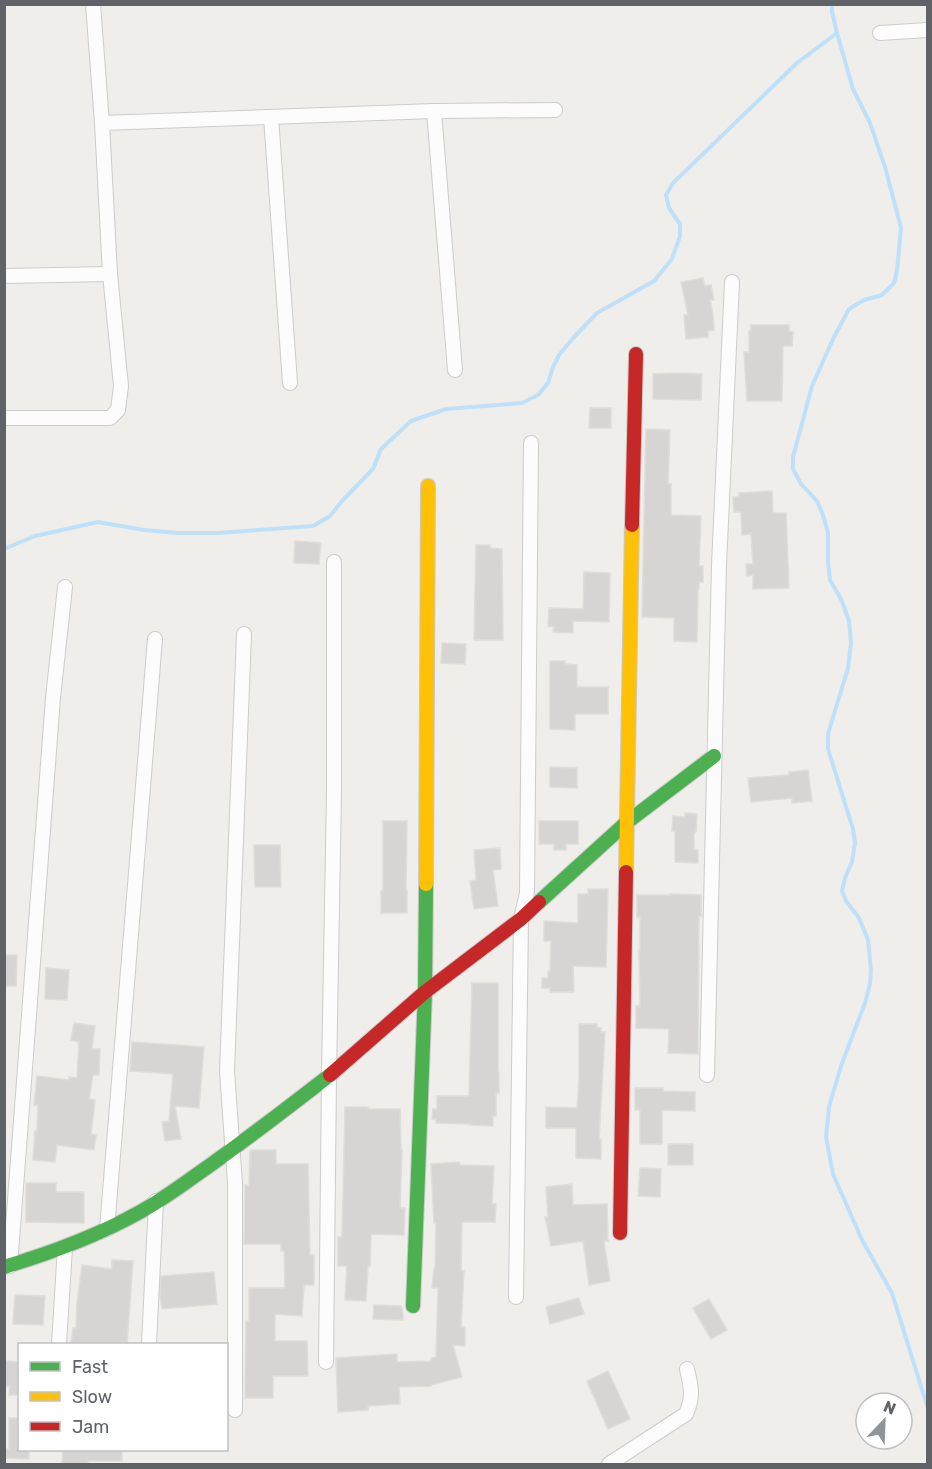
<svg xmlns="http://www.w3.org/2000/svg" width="932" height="1469" viewBox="0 0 932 1469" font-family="Rubik,sans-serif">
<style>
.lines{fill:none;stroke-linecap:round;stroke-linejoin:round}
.stream{stroke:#bfe0f9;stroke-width:4}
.building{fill:#d6d5d3;stroke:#deddd9;stroke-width:1.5}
.street-casing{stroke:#cbcccc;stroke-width:16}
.fast-casing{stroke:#cacacb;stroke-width:16}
.slow-casing{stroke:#cacacb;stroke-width:16}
.jam-casing{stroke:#cacacb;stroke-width:16}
.street{stroke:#fdfcfc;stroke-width:14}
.fast{stroke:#4caf50;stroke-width:14}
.slow{stroke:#ffc107;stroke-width:14}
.jam{stroke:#c62828;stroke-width:14}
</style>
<rect width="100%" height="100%" fill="#efeeea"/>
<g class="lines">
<!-- stream -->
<g class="stream">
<path d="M832,4V12L837,33L853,89L870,123L885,167L901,228L897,271L894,283L882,295L864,300L849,309L834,337L812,386L793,457V469L801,484L817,501L823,515L828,533V563L830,580L841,599L849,621L851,643L848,668L828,734V749L853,829L855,843L852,862L845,878L842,891L846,901L859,918L868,940L871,970L870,984L865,1003L841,1066L829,1107L826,1137L833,1174L862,1240L892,1293L928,1409"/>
<path d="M4,549L35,536L98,522L144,530L178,533H217L313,526L330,516L342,501L373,469L381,449L411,421L446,409L522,403L538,395L548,383L553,367L559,355L574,337L597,313L654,281L672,259L680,236V224L669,208L666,195L673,183L797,63L837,33"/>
</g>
</g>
<!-- building -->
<g class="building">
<path d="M703,278L705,286L711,285L714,300H710L713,314L714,330L708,331V337L686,339L684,315H688L681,282Z"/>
<path d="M751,325H789V331L793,332L792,346H783L782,401H747L744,352H749V331H751Z"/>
<path d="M679,373L702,374L701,400L653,399V374Z"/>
<path d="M590,408H611V428H589Z"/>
<path d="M646,429L670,430L668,484H671V515L701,516L699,566H703V582H699V589H698L697,642L674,641V618L642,617Z"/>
<path d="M772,491L773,513H786L789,588L753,589V575L747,576L746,564H753L751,534L742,535L741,512H734L733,497H739V493Z"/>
<path d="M295,541L321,543L319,564L294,563Z"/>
<path d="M476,545H490V548L502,549L503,640H474Z"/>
<path d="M584,572L610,573L609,622L573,621V633L553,632L554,627L548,626L549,608L583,609Z"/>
<path d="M442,643L466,644L465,664L441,663Z"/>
<path d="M550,661H565V664L577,665V687H608V714H575V730L550,729Z"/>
<path d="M550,767L577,768V788L550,787Z"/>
<path d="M808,770L812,801L792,803V798L751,802L748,778L789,775V772Z"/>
<path d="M685,813L697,814L696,832H694V850H698V863L675,862V831H672L673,816L685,817Z"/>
<path d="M383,821H407L406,891H407V913H381V891H383Z"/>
<path d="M539,821H578V844H566V850H554V844H539Z"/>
<path d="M254,845H280L281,887H255Z"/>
<path d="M500,848L501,869L493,870L498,906L474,909L470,881L476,880L474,850Z"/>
<path d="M588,889H608L606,967L573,966L574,992H550V988H542V978H548V971H550L551,941H544V921L578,923V894H588Z"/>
<path d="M671,894L701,895V916H699L698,1054L668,1053L669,1029L636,1028V1006H640L639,950H640V917H637V895H671Z"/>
<path d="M4,955H17L16,986H4Z"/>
<path d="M46,968L69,970L67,1000L45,999Z"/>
<path d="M472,983H498V1072H499V1093H496V1116H493V1126L470,1125V1124L436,1123V1119H432L433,1109H437V1096H469Z"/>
<path d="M74,1023L95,1026L92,1049H100L99,1075H93L89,1099L95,1100L91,1134L96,1135L94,1150L57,1145L55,1162L33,1160L35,1131H37L38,1105H34L37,1076L69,1080V1077L77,1078L79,1042L71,1040Z"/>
<path d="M579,1024H597V1028H601V1032H605L599,1139H601V1159L576,1158V1128H546V1107L577,1108L579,1081Z"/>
<path d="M132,1042L204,1047L199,1108L175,1106L181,1139L165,1141L162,1122L169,1121L173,1074L130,1071Z"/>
<path d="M635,1088H663V1091L695,1092V1111L662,1110V1144H640V1110H635Z"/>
<path d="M345,1107H368V1109H400L401,1150H402L400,1208H405L404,1235L371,1234L370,1266H368L366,1301L345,1300L347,1266H338V1237H342Z"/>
<rect x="668" y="1144" width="25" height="21"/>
<path d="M251,1150H276V1164H308L310,1255H314V1285H304L302,1316L275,1314V1341H307L308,1376H273V1398H245L246,1321H249V1288H285L284,1251H281V1244H244L245,1185L249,1186L250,1151Z"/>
<path d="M459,1162L460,1165L494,1166L492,1204H496L495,1222H462L461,1270L464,1271L461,1327H465V1346L453,1345L462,1377L431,1385V1386L399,1387L400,1404L368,1406V1410L338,1412L336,1358L397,1354V1362L431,1361V1358L436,1357L438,1288H432L434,1268H435L436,1223H434L431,1164Z"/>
<path d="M640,1168L661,1169L660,1197L638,1196Z"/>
<path d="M26,1183H56V1192H84V1223L26,1222Z"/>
<path d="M572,1184L573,1205L607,1204L608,1241H604L610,1281L589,1285L583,1241L551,1246L545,1217H548L546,1187Z"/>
<path d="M112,1260L133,1261L127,1344H71L73,1328H76L77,1303L82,1265L112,1269Z"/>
<path d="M214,1272L217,1304L162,1309L160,1295L161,1276Z"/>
<path d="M15,1295L45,1296L43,1325L13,1324Z"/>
<path d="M579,1298L584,1314L550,1324L546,1307Z"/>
<path d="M709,1299L727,1330L711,1339L693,1308Z"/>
<path d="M374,1305L401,1306L403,1313V1320L373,1319Z"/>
<path d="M4,1361L20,1362V1395H9L10,1386H4Z"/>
<path d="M608,1371L630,1419L608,1429L587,1381Z"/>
<path d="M9,1418H20V1449H29V1459L4,1458V1449H9Z"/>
<path d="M63,1449H122V1461H88V1464H62Z"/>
</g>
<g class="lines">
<!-- street casing -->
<g class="street-casing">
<g id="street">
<path d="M880,33L928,30"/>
<path d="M434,111L455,370"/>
<path d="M271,117L290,383"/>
<path d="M102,123L434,111L555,110"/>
<path d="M4,276L110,274"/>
<path d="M4,418H110L118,410L121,386L110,274L102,123L93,4"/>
<path d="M707,1075L719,565L732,282"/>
<path d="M107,1229L155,639"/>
<path d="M10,1266L53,698L65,587"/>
<path d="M516,1297L521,919L527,893L531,443"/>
<path d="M59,1344L65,1247"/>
<path d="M149,1344L156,1201"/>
<path d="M326,1362L329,1075L334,792V562"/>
<path d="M235,1410V1184L227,1071L244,634"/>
<path d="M609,1464L686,1414C694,1396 691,1387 687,1369"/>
</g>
</g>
<!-- fast casing -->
<g class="fast-casing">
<g id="fast">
<path d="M539,902L626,823L714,756"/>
<path d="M4,1267C51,1253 97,1236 140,1212C164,1199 186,1182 209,1166C250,1137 290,1106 330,1075"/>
<path d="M413,1306L425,992L426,884"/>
</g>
</g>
<!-- slow casing -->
<g class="slow-casing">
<g id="slow">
<path d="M626,872L632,525"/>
<path d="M426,884L428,486"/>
</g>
</g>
<!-- jam casing -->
<g class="jam-casing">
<g id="jam">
<path d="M632,525L636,354"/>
<path d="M330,1075L425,992L521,919L539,902"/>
<path d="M620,1233L626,872"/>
</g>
</g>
<!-- street -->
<use href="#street" class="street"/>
<!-- fast -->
<use href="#fast" class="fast"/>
<!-- slow -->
<use href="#slow" class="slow"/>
<!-- jam -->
<use href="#jam" class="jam"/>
</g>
<!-- border -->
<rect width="932" height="1469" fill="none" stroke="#5f6368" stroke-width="12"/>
<!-- legend -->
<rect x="18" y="1343" width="210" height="108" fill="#ffffff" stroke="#bfc1c3" stroke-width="1.5"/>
<rect x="30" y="1362" width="30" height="9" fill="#4caf50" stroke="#bfc1c3" stroke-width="1.5"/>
<text x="72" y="1373" font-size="18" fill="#5f6368">Fast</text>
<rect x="30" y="1392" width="30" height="9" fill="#ffc107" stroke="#bfc1c3" stroke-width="1.5"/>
<text x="72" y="1403" font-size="18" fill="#5f6368">Slow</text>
<rect x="30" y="1422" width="30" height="9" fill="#c62828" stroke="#bfc1c3" stroke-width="1.5"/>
<text x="72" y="1433" font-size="18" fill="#5f6368">Jam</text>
<!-- north arrow -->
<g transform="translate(884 1421) rotate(23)"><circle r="28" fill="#ffffff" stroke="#bfc1c3" stroke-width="1.5"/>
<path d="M0-4.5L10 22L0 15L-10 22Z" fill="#919496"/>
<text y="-9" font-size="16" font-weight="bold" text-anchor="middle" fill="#5f6368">N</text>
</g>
</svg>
